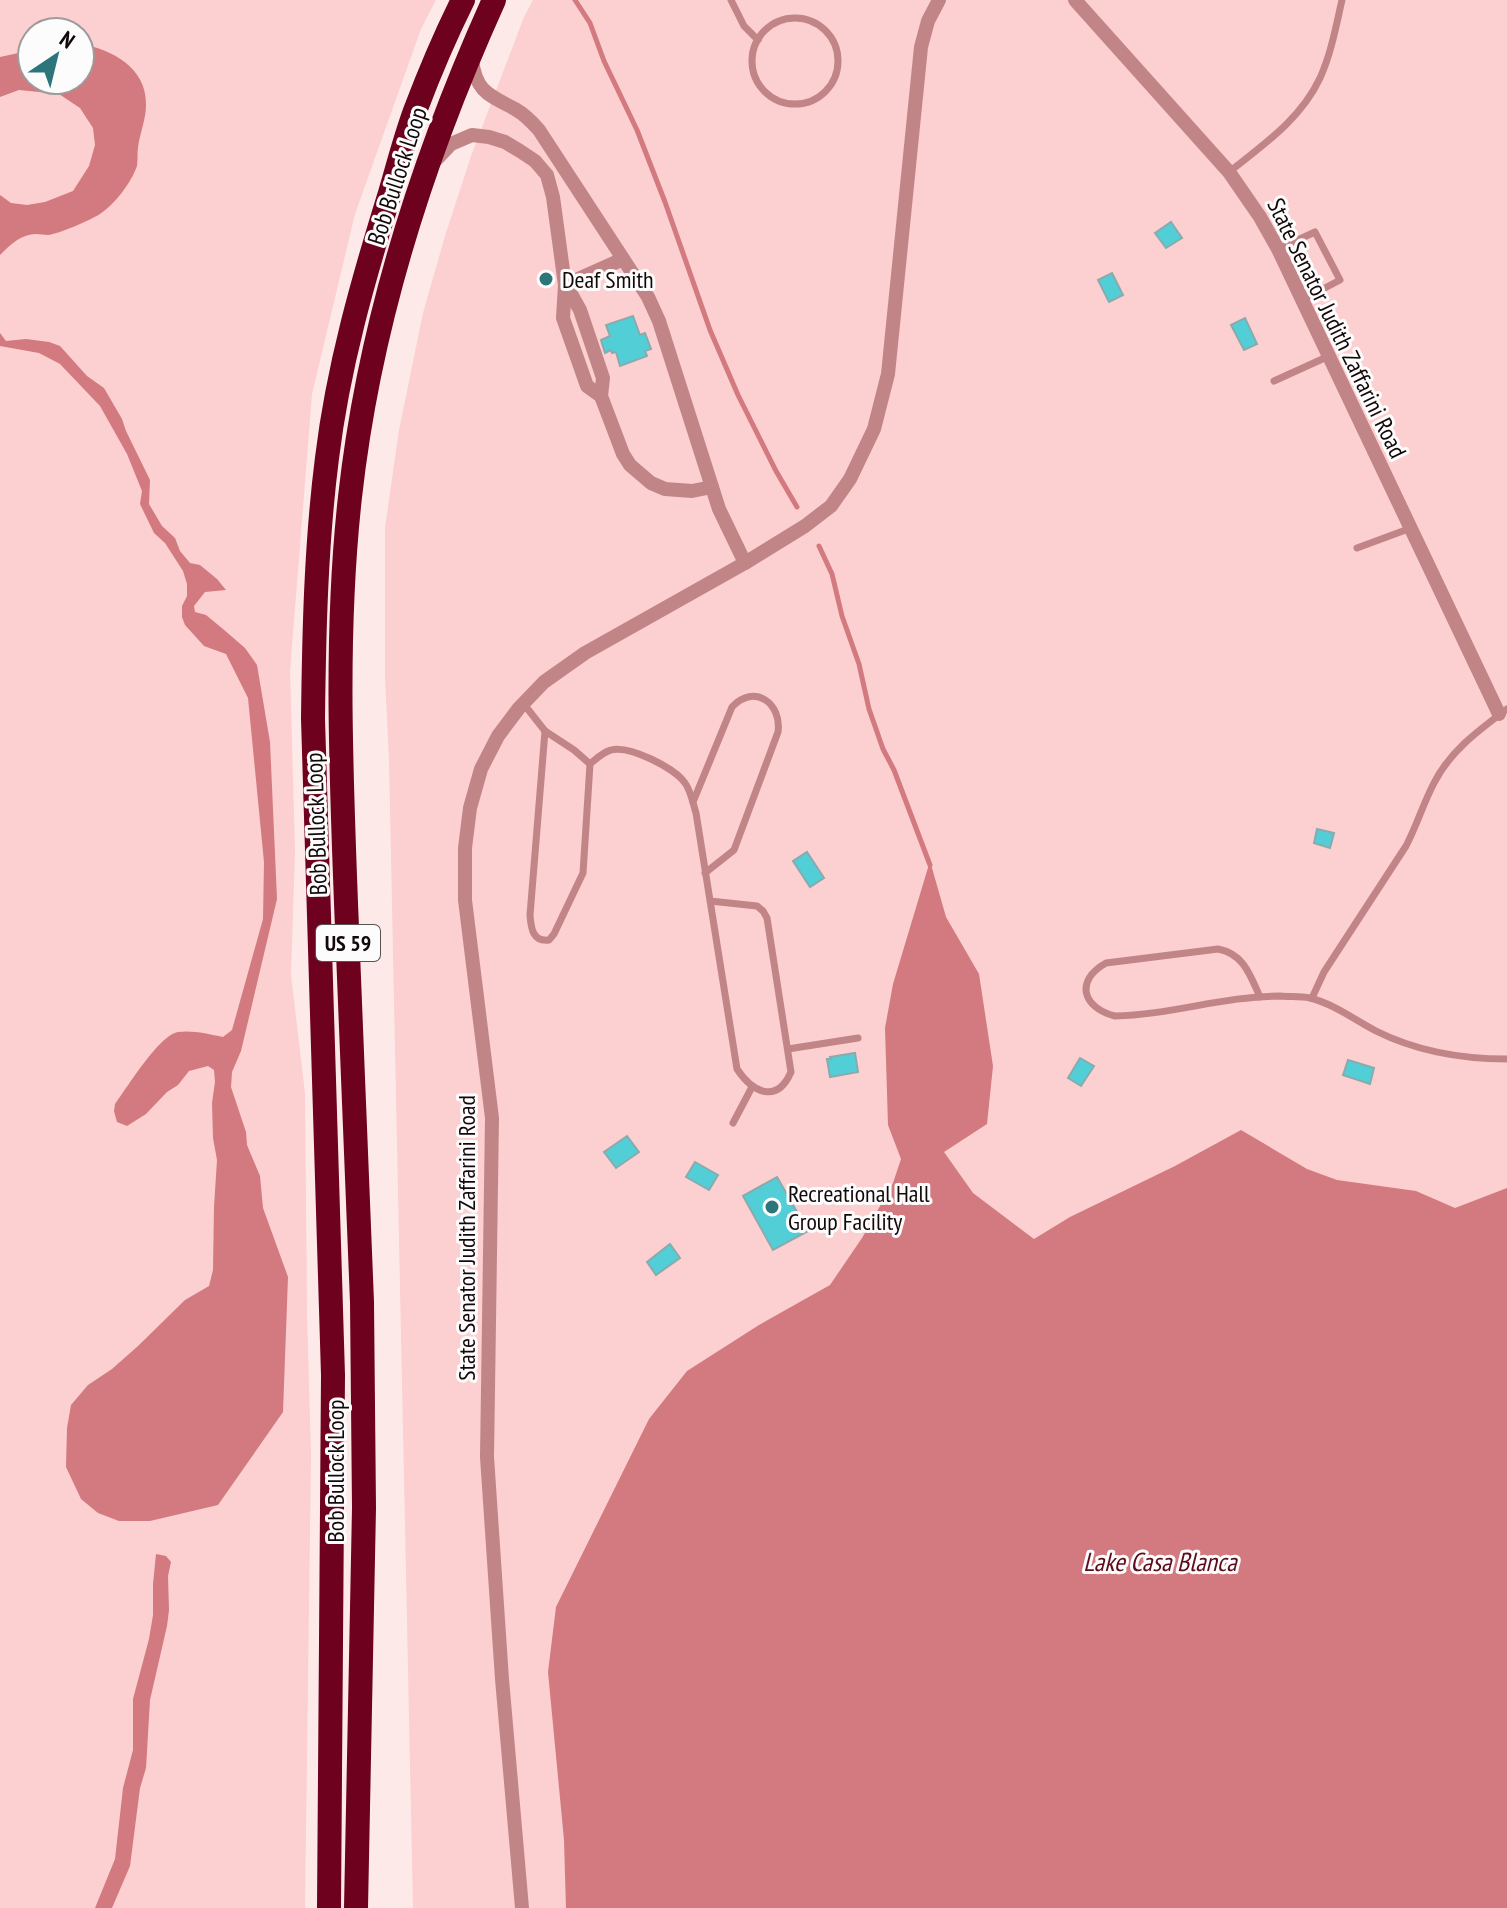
<svg xmlns="http://www.w3.org/2000/svg" width="1507" height="1908" viewBox="0 0 1507 1908" font-family="'PT Sans Narrow',sans-serif">
<style>
.green{fill:#fccfd0;fill-rule:evenodd}
.water{fill:#d27a7f}
.lines{fill:none;stroke-linecap:round;stroke-linejoin:round}
.stream{stroke:#d27a7f;stroke-width:5}
.building{fill:#52ced7;stroke:#88abad;stroke-width:2}
.lane{stroke:#c28587;stroke-width:7}
.street{stroke:#c28587;stroke-width:14}
.highway{stroke:#6e021e;stroke-width:24}
.poi-dot{fill:#2c757b;stroke:#fcfcfc;stroke-width:3}
.labels{text-anchor:middle;dominant-baseline:central;stroke-width:6;stroke-linejoin:round;paint-order:stroke}
.shield{fill:#fcfcfc;stroke:#595152;stroke-width:2}
.shield-label{font-size:22px;font-weight:bold;fill:#130809}
.street-label{font-size:24px;fill:#130809;stroke:#fcfcfc}
.poi-label{font-size:24px;fill:#130809;stroke:#fcfcfc;text-anchor:start}
.water-label{font-size:26px;font-style:italic;fill:#5c0b1b;stroke:#fcfcfc}
</style>
<rect width="100%" height="100%" fill="#fee9e9"/>
<!-- green -->
<g class="green">
<path d="M0,0H436L421,29L355,214L312,394L290,671L295,851L291,975L305,1093L307,1314L311,1455L305,1908H0ZM32,32H80V80H32Z"/>
<path d="M533,0H1507V1908H413L389,761L385,677V528L399,430L423,313L445,236L471,156L524,17Z"/>
</g>
<!-- water -->
<g class="water">
<path d="M80,44C112,49 147,68 146,105C146,119 140,133 138,147C137,153 138,160 137,166C131,183 115,204 100,214C91,220 58,234 48,235C44,235 40,234 36,234C21,234 10,245 0,255V195L11,203L27,205L45,202L73,191L89,166L95,145L93,128L80,108L59,94L19,90L0,97V57L32,50V80H80Z"/>
<path d="M0,333L6,341L26,339L49,342L60,346L87,376L104,388L122,419L126,431L150,480L149,504L162,526L175,538L180,551L190,563L200,565L217,579L226,590L205,592L194,606L195,612L206,615L223,629L245,648L257,665L270,742L277,899L241,1051L232,1072L231,1087L246,1132L247,1145L260,1176L263,1208L288,1277L283,1412L218,1505L150,1521H119L98,1513L81,1499L66,1467L67,1428L71,1405L88,1385L112,1369L138,1346L185,1300L209,1286L213,1270L214,1207L217,1160L213,1138L212,1103L215,1082L214,1070L208,1066L189,1071L178,1085L167,1092L146,1114L127,1126L117,1122L114,1111L115,1104C127,1088 159,1035 178,1032C192,1030 209,1034 223,1037L232,1030L263,919L264,862L248,698L226,654L204,646L185,625L182,617V606L187,596V584L183,571L165,543L154,533L140,504L142,491L127,454L100,406L60,364L39,353L0,346Z"/>
<path d="M930,861L946,917L979,974L993,1066L987,1124L944,1152L973,1193L1034,1239L1070,1217L1175,1166L1241,1130L1307,1169L1337,1180L1416,1191L1455,1208L1507,1188V1908H566L564,1840L548,1672L556,1607L649,1419L687,1371L759,1325L830,1285L862,1238L893,1183L901,1159L888,1125L885,1028L893,984Z"/>
<path d="M156,1554L166,1556L171,1562L168,1576L169,1610L167,1626L150,1700L146,1768L140,1788L130,1866L112,1908H95L115,1859L123,1788L133,1750V1699L149,1639L153,1615V1584Z"/>
</g>
<g class="lines">
<!-- stream -->
<g class="stream">
<path d="M575,0L590,23L604,61L637,130L665,202L710,330L738,395L776,471L797,507"/>
<path d="M819,546L832,574L842,616L859,664L869,709L883,749L894,770L930,865"/>
</g>
</g>
<!-- building -->
<g class="building">
<path d="M1171,222L1182,238L1166,248L1155,233Z"/>
<path d="M1112,273L1123,295L1109,302L1098,280Z"/>
<path d="M633,316L640,335L645,333L651,349L645,351L647,356L620,366L616,352L612,353L611,350L605,353L601,340L610,336L606,325Z"/>
<path d="M1245,318L1257,344L1244,350L1231,325Z"/>
<path d="M1317,829L1334,833L1330,848L1314,843Z"/>
<path d="M807,852L824,878L810,887L793,861Z"/>
<path d="M855,1053L858,1072L830,1077L827,1059H831L830,1057Z"/>
<path d="M1080,1058L1094,1066L1081,1086L1068,1078Z"/>
<path d="M1348,1060L1374,1068L1370,1084L1343,1075Z"/>
<path d="M627,1136L639,1152L616,1168L604,1152Z"/>
<path d="M695,1162L718,1175L709,1190L686,1177Z"/>
<path d="M777,1177L808,1231L773,1250L743,1196Z"/>
<path d="M670,1244L680,1258L656,1275L647,1262Z"/>
</g>
<g class="lines">
<!-- lane -->
<g class="lane">
<path d="M731,0L744,26L758,40"/>
<circle cx="795" cy="61" r="43"/>
<path d="M1229,172C1263,145 1301,119 1320,78C1331,54 1336,26 1342,0"/>
<path d="M1278,249L1315,232L1340,280L1302,300"/>
<path d="M1274,381L1329,356"/>
<path d="M1357,548L1411,528"/>
<path d="M523,703L545,731L530,915C531,929 533,942 549,940L554,934L583,873L590,764C596,759 603,752 611,750C629,745 675,768 685,783C691,791 693,804 696,813L737,1069C753,1093 777,1104 791,1072L767,918L763,911L757,906L710,901"/>
<path d="M545,731L574,750L590,764"/>
<path d="M693,802L732,707C754,683 782,703 778,732L734,850L705,873"/>
<path d="M1260,997C1250,975 1244,954 1218,949L1106,963C1074,981 1083,1008 1115,1016C1170,1015 1224,996 1280,996C1290,997 1300,996 1310,998C1334,1004 1355,1020 1376,1031C1418,1052 1461,1059 1507,1059"/>
<path d="M1312,998L1324,972L1406,846C1417,825 1423,804 1434,783C1450,751 1479,730 1507,709"/>
<path d="M788,1049L858,1038"/>
<path d="M733,1123L752,1087"/>
</g>
<!-- street -->
<g class="street">
<path d="M1075,0L1229,172L1260,217L1278,249L1499,714"/>
<path d="M472,60C476,92 489,95 515,109C524,114 532,122 539,130L648,297L659,321L719,509L745,563"/>
<path d="M436,160L451,144L472,135L489,137L505,142L520,151L535,161L547,175L553,197L565,285L563,318L587,386L601,396"/>
<path d="M565,285L623,259"/>
<path d="M566,285L580,310L603,378L601,396L623,454L630,465L651,483L665,489L692,491L712,487"/>
<path d="M522,1908L502,1679L487,1457L492,1118L465,900V848L470,808L481,769L498,736L519,708L544,682L585,653L745,563L805,526L831,506L850,479L874,429L888,374L921,47L928,21L939,0"/>
</g>
<!-- highway -->
<g class="highway">
<path d="M329,1908L333,1375L313,719C314,632 316,544 327,458C338,367 363,280 390,193C398,166 405,138 415,111C429,74 445,36 463,0"/>
<path d="M356,1908L364,1508L362,1302C357,1169 351,1036 346,903C341,768 335,632 350,497C369,325 423,157 494,0"/>
</g>
</g>
<!-- markers -->
<g class="poi-dot">
<circle cx="546" cy="279" r="8"/>
<circle cx="772" cy="1207" r="8"/>
</g>
<g class="labels">
<!-- shield labels -->
<rect class="shield" x="316" y="925" width="64" height="36" rx="6"/>
<g class="shield-label">
<text x="348" y="943">US 59</text>
</g>
<!-- street labels -->
<g class="street-label">
<text transform="translate(397 176) rotate(-72)">Bob Bullock Loop</text>
<text transform="translate(1337 328) rotate(64)">State Senator Judith Zaffarini Road</text>
<text transform="translate(316 824) rotate(-92)">Bob Bullock Loop</text>
<text transform="translate(466 1238) rotate(-90)">State Senator Judith Zaffarini Road</text>
<text transform="translate(335 1471) rotate(-90)">Bob Bullock Loop</text>
</g>
<!-- poi labels -->
<g class="poi-label">
<text x="562" y="279">Deaf Smith</text>
<text x="788" y="1193">Recreational Hall<tspan x="788" dy="28">Group Facility</tspan></text>
</g>
<!-- water labels -->
<g class="water-label">
<text x="1160" y="1561">Lake Casa Blanca</text>
</g>
</g>
<!-- north arrow -->
<g transform="translate(56 56) rotate(35)"><circle r="38" fill="#fcfcfc" stroke="#9f9a9b" stroke-width="2"/>
<path d="M0-6L14 30L0 20L-14 30Z" fill="#2c757b"/>
<text y="-12" font-size="22" font-weight="bold" text-anchor="middle" fill="#130809">N</text>
</g>
</svg>
